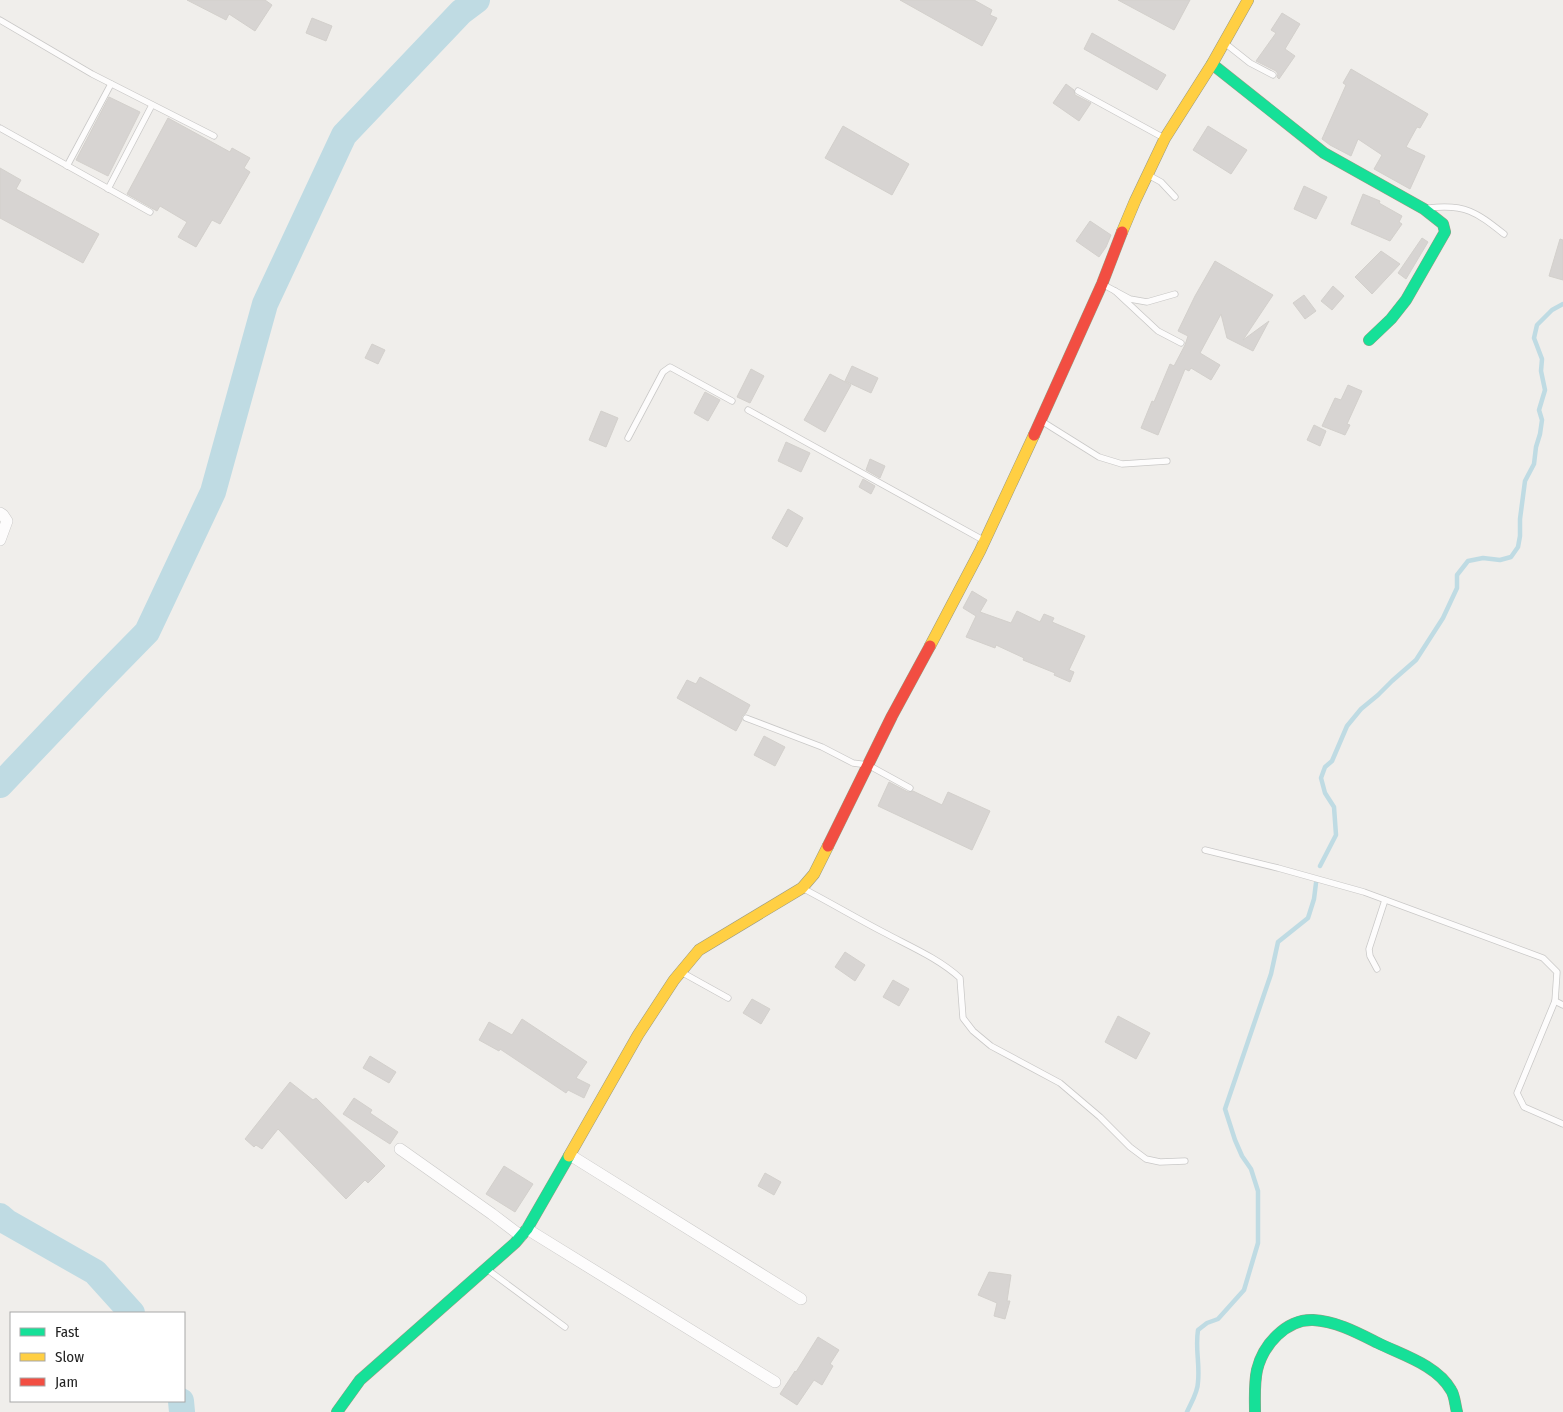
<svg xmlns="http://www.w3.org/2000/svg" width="1563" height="1412" viewBox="0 0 1563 1412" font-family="'Fira Sans Condensed',sans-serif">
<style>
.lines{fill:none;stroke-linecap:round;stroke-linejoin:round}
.stream{stroke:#bfdbe3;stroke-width:4.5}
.river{stroke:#bfdbe3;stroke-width:26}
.building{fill:#d7d4d2;stroke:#d3d0cc}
.lane-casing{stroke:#c9c8c7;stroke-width:7}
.street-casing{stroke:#c9c8c7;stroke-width:12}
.fast-casing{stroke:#999a82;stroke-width:12}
.slow-casing{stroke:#999a82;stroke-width:12}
.jam-casing{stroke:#999a82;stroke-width:12}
.lane{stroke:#fdfcfc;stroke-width:5.5}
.street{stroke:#fdfcfc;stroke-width:11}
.fast{stroke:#16e098;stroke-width:11}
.slow{stroke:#ffcf43;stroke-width:11}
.jam{stroke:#f24e42;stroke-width:11}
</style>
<rect width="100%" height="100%" fill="#f0eeeb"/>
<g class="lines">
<!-- stream -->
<g class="stream">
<path d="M1320,866L1336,835L1334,807L1325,793L1321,778L1325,767L1332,761L1347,726L1361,709L1378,695L1392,681L1416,660L1443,618L1457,588V575L1468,561L1483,558L1500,560L1511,557L1518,547L1520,536V519L1525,481L1534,464L1536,447L1540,434L1542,420L1539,410L1545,390L1541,371L1542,359L1534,338L1537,325L1552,310L1563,304"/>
<path d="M1187,1412C1191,1403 1198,1392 1198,1382C1200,1363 1195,1349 1198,1330L1207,1323L1218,1319L1244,1290L1258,1243V1191L1251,1169L1242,1156L1235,1140L1225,1109L1271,974L1278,942L1308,918L1314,899L1316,883"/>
</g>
<!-- river -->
<g class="river">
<path d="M0,785L97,683L147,632L213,492L265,304L344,135L461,12L477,0"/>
<path d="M0,1216L7,1222L95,1272L132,1313"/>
<path d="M181,1401L182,1412"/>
</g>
</g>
<!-- building -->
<g class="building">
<path d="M187,0H265L272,5L255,31L229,14L226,20Z"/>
<path d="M900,0H974L992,10L990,15L997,18L982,46Z"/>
<path d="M1118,0H1190L1174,30Z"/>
<path d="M1282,13L1300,24L1285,49L1295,56L1279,79L1277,77L1278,74L1276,71L1256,61L1276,33L1271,30Z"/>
<path d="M312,18L332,26L326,41L306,33Z"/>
<path d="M1092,33L1166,75L1157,90L1084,49Z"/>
<path d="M1351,69L1428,114L1420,128L1417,127L1406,147L1425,156L1410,189L1374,169L1382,155L1358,139L1351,156L1330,145L1322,139L1346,85L1343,83Z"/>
<path d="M1066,84L1074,90L1075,95L1091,103L1079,121L1053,103Z"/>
<path d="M109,97L140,112L108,176L76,160Z"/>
<path d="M168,118L230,152L232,148L250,158L244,168L250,172L220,224L212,220L196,247L178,237L187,222L160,206L157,211L127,194Z"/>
<path d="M843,126L909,164L892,195L825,158Z"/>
<path d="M1208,126L1247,150L1231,174L1193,150Z"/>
<path d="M0,168L21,180L16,189L99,234L83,263L0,218Z"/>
<path d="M1304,186L1327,197L1316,219L1294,209Z"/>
<path d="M1363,194L1380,201L1379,203L1402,216L1399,222L1402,224L1390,241L1351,224Z"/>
<path d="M1090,221L1111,235L1106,247L1099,257L1076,241Z"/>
<path d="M1422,238L1428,242L1406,279L1398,273Z"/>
<path d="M1560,239L1563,240V280L1549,276Z"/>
<path d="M1381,251L1400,264L1372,294L1355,277Z"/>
<path d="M1215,261L1273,295L1243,340L1269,321L1253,351L1227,338L1221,314L1200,353L1220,365L1211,380L1191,368L1189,371L1185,369L1158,435L1141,428L1152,401L1154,402L1170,364L1174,366L1185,345L1188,336L1178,331L1195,296Z"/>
<path d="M1333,286L1344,296L1332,310L1321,301Z"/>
<path d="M1304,295L1316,311L1305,319L1293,303Z"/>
<path d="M372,344L385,350L378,364L365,358Z"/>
<path d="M852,366L878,378L871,393L845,381Z"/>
<path d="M751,369L764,376L750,403L737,397Z"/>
<path d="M830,374L851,385L825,432L804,420Z"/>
<path d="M1348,385L1362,391L1347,424L1350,425L1345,435L1322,426L1335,398L1341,400Z"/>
<path d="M705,392L720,400L708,421L694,413Z"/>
<path d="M601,411L618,418L606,447L589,440Z"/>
<path d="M1314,425L1326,431L1320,446L1307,440Z"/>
<path d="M786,442L810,453L801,472L778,461Z"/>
<path d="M870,459L885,466L880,478L866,470Z"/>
<path d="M863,479L875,486L871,494L859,487Z"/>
<path d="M788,509L803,518L787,547L772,538Z"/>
<path d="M972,591L987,600L980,612L1011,623L1017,611L1040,622L1044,614L1054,618L1052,622L1085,636L1069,670L1074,672L1070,682L1054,675L1055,673L1023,660L1024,658L996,645L995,648L966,637L976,616L963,608Z"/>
<path d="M700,677L750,705L746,713L742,716V720L736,731L677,698L687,680L696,684Z"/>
<path d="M764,736L785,747L775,766L754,755Z"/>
<path d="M889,782L908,792L913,791L942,805L948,792L990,811L972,850L878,806Z"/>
<path d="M845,952L865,965L855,981L835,967Z"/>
<path d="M893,980L909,989L899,1006L883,997Z"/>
<path d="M752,999L770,1009L761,1024L743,1013Z"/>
<path d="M1118,1016L1150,1033L1136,1059L1105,1042Z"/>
<path d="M522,1019L587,1062L576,1078L590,1085L584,1098L568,1090L566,1093L500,1049L499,1051L479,1040L489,1022L512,1035Z"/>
<path d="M370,1056L396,1072L389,1083L363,1068Z"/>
<path d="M290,1082L313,1100L316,1098L385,1166L368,1183L365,1180L346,1199L278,1129L262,1149L256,1145L254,1147L245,1139Z"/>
<path d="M354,1098L372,1110L370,1113L398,1132L390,1144L343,1114Z"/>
<path d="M504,1166L533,1184L515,1212L486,1194Z"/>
<path d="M765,1173L781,1182L774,1195L758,1186Z"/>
<path d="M989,1272L1011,1275L1007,1301H1010L1005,1319L994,1316L997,1303L978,1295Z"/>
<path d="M818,1337L839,1350L830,1364L833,1366L822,1385L814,1380L797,1405L780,1394L795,1371L796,1372Z"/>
</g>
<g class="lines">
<!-- lane casing -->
<g class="lane-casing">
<g id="lane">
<path d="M0,20L92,74L214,136"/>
<path d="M1226,44L1250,63L1273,75"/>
<path d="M1078,91L1164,138"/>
<path d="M0,128L150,212"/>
<path d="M67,166L111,84"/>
<path d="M1150,176L1161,182L1175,197"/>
<path d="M108,189L152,105"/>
<path d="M1429,208C1466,204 1476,212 1504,234"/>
<path d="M1104,285L1130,299L1147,302L1175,294"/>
<path d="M1115,291L1158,331L1181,343"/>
<path d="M748,410L983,540"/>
<path d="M1043,422L1099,457L1122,464L1167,461"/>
<path d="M628,438L663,372L670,367L732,401"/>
<path d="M746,718L822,747L853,763L868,765L910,788"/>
<path d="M1205,850L1278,868L1364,892L1543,958L1557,972L1555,1001L1517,1093L1524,1107L1563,1124"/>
<path d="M804,889C831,903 856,918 883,932C909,946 938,958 960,978L963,1018L973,1031L991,1046L1060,1083L1100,1117L1130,1147L1146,1159L1160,1162L1185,1161"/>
<path d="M1377,969L1370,956L1369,949L1385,900"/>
<path d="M683,973L728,998"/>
<path d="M1555,1001L1563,1005"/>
<path d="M488,1270L565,1327"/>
</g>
</g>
<!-- street casing -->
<g class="street-casing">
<g id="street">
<path d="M0,513L3,515L7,521L0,540"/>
<path d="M400,1149L492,1214L521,1236"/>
<path d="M570,1155L801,1299"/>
<path d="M527,1229L775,1382"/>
</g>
</g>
<!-- fast casing -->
<g class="fast-casing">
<g id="fast">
<path d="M1212,64L1324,153L1424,209L1443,224L1445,232L1406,300L1391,319L1369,340"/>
<path d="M337,1412L360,1380L515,1243L527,1229L569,1156"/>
<path d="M1255,1412C1255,1398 1254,1384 1257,1370C1263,1345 1286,1319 1313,1320C1336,1321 1358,1333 1378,1343C1402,1355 1437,1365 1451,1390C1455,1396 1455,1405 1457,1412"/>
</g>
</g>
<!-- slow casing -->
<g class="slow-casing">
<g id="slow">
<path d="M1122,232L1135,201L1165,138L1212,64L1248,0"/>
<path d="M930,646L980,551L1034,435"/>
<path d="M569,1156L638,1035L674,980L699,950L802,888L814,874L828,846"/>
</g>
</g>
<!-- jam casing -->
<g class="jam-casing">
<g id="jam">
<path d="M1034,435L1102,284L1122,232"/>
<path d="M828,846L892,716L930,646"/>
</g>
</g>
<!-- lane -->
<use href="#lane" class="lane"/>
<!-- street -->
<use href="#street" class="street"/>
<!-- fast -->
<use href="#fast" class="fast"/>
<!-- slow -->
<use href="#slow" class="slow"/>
<!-- jam -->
<use href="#jam" class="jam"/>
</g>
<!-- legend -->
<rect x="10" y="1312" width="175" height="90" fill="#ffffff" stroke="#a7a7a7"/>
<rect x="20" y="1328" width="25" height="8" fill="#16e098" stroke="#a7a7a7"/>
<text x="55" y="1337" font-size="15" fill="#222222">Fast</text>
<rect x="20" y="1353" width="25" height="8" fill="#ffcf43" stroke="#a7a7a7"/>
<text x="55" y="1362" font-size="15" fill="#222222">Slow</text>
<rect x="20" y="1378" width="25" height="8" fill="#f24e42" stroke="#a7a7a7"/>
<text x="55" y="1387" font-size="15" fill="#222222">Jam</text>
</svg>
